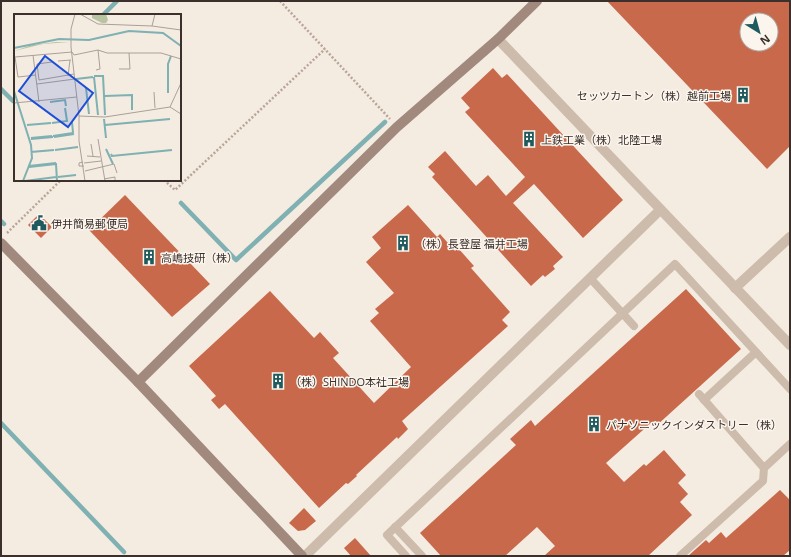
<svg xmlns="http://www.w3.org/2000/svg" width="791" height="557" viewBox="0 0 791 557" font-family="'Open Sans','Noto Sans JP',sans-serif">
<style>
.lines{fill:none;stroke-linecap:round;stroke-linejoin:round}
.stream{stroke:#7fb0b2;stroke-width:4.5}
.building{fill:#c8694b;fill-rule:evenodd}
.path{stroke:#b9a596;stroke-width:2.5;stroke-dasharray:2 2;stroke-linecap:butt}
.lane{stroke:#cdbbac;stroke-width:8}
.street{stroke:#cdbbac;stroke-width:10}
.secondary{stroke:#a18a7d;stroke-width:10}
.labels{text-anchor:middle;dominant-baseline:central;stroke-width:3;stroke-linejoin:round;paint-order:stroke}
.poi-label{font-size:11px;fill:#3b302b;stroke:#fbf5ee;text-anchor:start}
.inset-river{fill:none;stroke:#7fb0b2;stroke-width:2}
.inset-road{fill:none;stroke:#aaa098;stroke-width:1}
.view{fill:#1d4ed8;fill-opacity:0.15;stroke:#1d4ed8;stroke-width:2}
.inset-edge{fill:none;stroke:#3b302b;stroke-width:2}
</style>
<rect width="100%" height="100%" fill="#f4ebe1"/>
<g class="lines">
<!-- stream -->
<g class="stream">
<path d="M103,15L117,1"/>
<path d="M1,89L13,101L15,99"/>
<path d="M181,203L236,260L385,122"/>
<path d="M1,221L4,224"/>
<path d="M1,423L124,552"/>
</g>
</g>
<!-- building -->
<g class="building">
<path d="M607,1H790V146L767,169ZM747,20H771V44H747Z"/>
<path d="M493,68L502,78L507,74L623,200L583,238L534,184L513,203L563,257L553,266L555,269L545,277L543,275L531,286L432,177L435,174L428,167L445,151L476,186L488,175L506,196L525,177L465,112L470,108L461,98Z"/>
<path d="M125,195L210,284L172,317L89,230Z"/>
<path d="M408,205L437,237L440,234L455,251L458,248L474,266L471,268L510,312L502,320L508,326L402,421L408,429L398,439L397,437L356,475L357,476L348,484L346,483L319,508L225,404L219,409L211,400L216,396L189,366L270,291L314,338L320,332L339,353L333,358L374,403L411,367L370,321L379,313L375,309L394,293L366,262L381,248L372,237Z"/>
<path d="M39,214L52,227L41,238L28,225Z"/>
<path d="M686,289L741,349L656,426L652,422L606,463L624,482L644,464L646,466L664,450L686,475L678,483L688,494L680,502L692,515L648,556H544L555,546L537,527L505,556H441L420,533L516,445L510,439L531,420L535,426Z"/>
<path d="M780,490L790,500V550L783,556H688L706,540L709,543L721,532L726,538Z"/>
<path d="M304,508L316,521L305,530L298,531L289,523Z"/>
<path d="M355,538L371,556H351L344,548Z"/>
</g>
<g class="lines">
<!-- path -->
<g class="path">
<path d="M280,1L390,119"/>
<path d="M164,180L175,190L325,49"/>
<path d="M7,233L61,180"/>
</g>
<!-- lane -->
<g class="lane">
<path d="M590,278L634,326"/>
<path d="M699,394L764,468"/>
<path d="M704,400L756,352"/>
<path d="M395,527L422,556"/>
<path d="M406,556L387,535L675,264L790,389"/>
<path d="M680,556L763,481L764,468L790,444"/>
</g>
<!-- street -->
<g class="street">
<path d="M498,39L790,345"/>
<path d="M735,288L790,237"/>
<path d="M305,556L660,210"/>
</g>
<!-- secondary -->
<g class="secondary">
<path d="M1,243L138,382L302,556"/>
<path d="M138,382L397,127L498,39L537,1"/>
</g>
</g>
<!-- icons -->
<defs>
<g id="building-bare" transform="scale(1.2)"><path d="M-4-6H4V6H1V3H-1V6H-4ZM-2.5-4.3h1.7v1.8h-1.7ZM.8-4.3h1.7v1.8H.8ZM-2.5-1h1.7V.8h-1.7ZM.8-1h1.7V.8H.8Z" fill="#1f5a5e" stroke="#fbf5ee" stroke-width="2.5" paint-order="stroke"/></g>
<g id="civic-bare" transform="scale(1.2)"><path d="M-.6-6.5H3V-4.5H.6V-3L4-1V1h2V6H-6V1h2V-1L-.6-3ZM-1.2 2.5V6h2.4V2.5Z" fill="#1f5a5e" stroke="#fbf5ee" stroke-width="2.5" paint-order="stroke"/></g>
</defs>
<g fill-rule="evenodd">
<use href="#building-bare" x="743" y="95"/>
<use href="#building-bare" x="529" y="139"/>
<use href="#civic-bare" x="39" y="223"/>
<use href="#building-bare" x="403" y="243"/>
<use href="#building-bare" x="149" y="257"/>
<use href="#building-bare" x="278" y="381"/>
<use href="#building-bare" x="594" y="424"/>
</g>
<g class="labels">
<!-- poi labels -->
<g class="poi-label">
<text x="731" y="95" text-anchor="end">セッツカートン（株）越前工場</text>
<text x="541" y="139">上鉄工業（株）北陸工場</text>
<text x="51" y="223">伊井簡易郵便局</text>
<text x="415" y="243">（株）長登屋 福井工場</text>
<text x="161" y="257">高嶋技研（株）</text>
<text x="290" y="381">（株）SHINDO本社工場</text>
<text x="606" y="424">パナソニックインダストリー（株）</text>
</g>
</g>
<!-- overview -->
<g transform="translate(14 14)">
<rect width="167" height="167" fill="#f4ebe1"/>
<path d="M78,0H92L94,6L92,9H88L78,4ZM42,28H55L29,30L0,37L18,31Z" fill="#b8c4a0"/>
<path class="inset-river" d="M0,34L45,25L75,26L115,17L149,19L167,32M80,62H89L91,101M80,63L84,101M62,65L79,63M72,74L75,100M0,77L17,131L18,144L9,167M154,79V50L157,42M91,82L118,81V96M36,88L51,86L52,92M90,105L92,124M38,109L53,107L51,94M13,111L37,109M91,111L156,105M39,122L59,119L58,108M40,123L60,120M17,124L38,122M17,125L39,123M92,135L99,150M41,136L64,133M17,138L40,136M97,140L98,142L158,136M15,152L42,149M15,153L42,150L43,167M44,163L62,161M11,167L42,163"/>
<path class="inset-road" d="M61,0L57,15V33L65,102M66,0L84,10L138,12L167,16M138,12L141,0M19,41L25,88M44,47L57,46M38,48L23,50L25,66L60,60M105,55H116L115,39M82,56L86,55L84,36M22,61L4,63L1,43L58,38L60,41L84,36L93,39H147L167,45M54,62L56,46M23,70L61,65M140,78L141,94M0,89L63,83M156,93L167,100M84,125L91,167M77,130L79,142M73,142L86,143M69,148L65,149V152H70M70,149L87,147M71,157L100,150L103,159M90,165L101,163V167M71,167L65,127V102L91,103L156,93L167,69"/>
<path class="view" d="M31,42L79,79L54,113L5,77Z"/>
<rect width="167" height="167" class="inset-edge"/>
</g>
<!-- border -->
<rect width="791" height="557" fill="none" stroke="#3b302b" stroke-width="4"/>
<!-- north arrow -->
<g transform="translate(759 32) rotate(143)"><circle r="19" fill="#fbf5ee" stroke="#aea6a0"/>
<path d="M0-3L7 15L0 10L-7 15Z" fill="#1f5a5e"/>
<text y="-6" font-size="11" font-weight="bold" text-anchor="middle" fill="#3b302b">N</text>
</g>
</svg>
